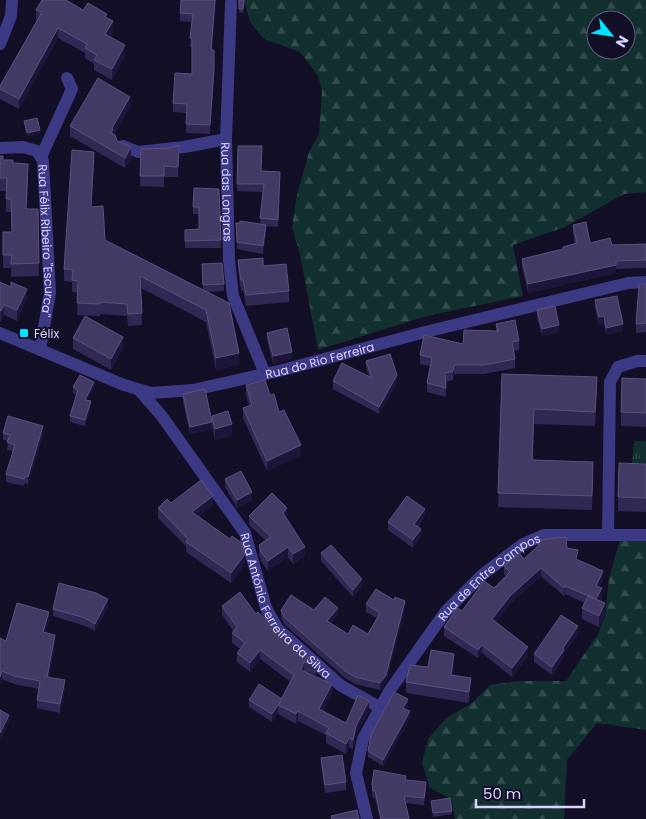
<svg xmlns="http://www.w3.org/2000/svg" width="646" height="819" viewBox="0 0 646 819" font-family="Poppins,sans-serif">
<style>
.forest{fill:url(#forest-firs);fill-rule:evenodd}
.park{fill:url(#park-tufts)}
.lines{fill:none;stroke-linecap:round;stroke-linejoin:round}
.minor{stroke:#3d3a85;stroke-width:12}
.wall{fill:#312854}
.shaded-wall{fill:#1d163a}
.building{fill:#433a66;stroke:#5a527e}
.poi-dot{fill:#00e5ff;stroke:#130f26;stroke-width:2}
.labels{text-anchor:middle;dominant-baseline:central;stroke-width:4;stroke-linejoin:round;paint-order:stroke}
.street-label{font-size:12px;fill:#d9d4ff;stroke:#130f26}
.poi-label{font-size:12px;fill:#d9d4ff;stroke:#130f26;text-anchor:start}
</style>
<defs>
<pattern id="forest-firs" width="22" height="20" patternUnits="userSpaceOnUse" patternTransform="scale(1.25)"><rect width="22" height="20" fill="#12302f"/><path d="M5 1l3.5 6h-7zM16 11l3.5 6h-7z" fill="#344d4e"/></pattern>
<pattern id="park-tufts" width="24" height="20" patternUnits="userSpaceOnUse" patternTransform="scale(1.25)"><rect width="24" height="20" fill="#12302f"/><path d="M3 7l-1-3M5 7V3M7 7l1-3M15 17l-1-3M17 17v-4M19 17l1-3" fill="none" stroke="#344d4e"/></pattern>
</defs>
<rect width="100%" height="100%" fill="#130f26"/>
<!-- forest -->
<g class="forest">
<path d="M244,0H646V192L624,194L565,227L513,245L523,296L427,316L318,350L300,254L292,227L297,195L309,152L319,134L322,90L318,76L300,52L264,39L250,22ZM596,20H626V50H596Z"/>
<path d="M620,540H646V730L597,723L567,760L564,819H455L451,799L430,788L422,763L428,739L446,718L472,703L490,685L519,681H566L598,634L605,616L609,578Z"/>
</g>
<!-- park -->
<path class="park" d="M634,441H646V463H632Z"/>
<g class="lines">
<!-- minor -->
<g class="minor">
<path id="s1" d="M231,3L226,139L229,260L233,296L265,374"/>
<path d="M0,44L11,16L12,0"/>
<path d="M123,146L138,152L184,147L226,139"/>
<path id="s2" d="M0,148L23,147L37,151L43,161L50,293L40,350"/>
<path d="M41,157L72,89L67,78"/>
<path id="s3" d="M0,333L124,385L151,393L193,390L283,370L425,332L628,283L646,282"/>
<path id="s4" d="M139,390L161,415L245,533L266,608L278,629L340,685L379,707"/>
<path d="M608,534L610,382L618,367L637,361H646"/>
<path id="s5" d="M367,819L356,773L363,739L390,690L446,611L482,575L523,544L544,535H646"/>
</g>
</g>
<!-- wall -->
<g class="wall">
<path d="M216,0L212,50L214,77L210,134L186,133V113L173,112V103L192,74V47H190L192,22L180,21V13Z"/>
<path d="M238,0H245L243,13L239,12Z"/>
<path d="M36,10H83L107,18L113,32L110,37L125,56L112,80L94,70V64L85,58V53L58,38L19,109L0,99V86L37,20H36Z"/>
<path d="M130,107L114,135L117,141L131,158L125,168L70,136V126Z"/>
<path d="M179,145L178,177H164V187L140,186L141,149L170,148Z"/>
<path d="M238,146L262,171L280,172L278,227L266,226V233L263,254L237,249L236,223L260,224L263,192L237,191Z"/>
<path d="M0,156L3,160L13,163L28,177L27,209H38L39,276L11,277V268H3V232H12L11,212H6V191H0Z"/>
<path d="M94,164L91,207L105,240L203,290L202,264L224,284V291L207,292L239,365L216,370L206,322L141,288L142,325L128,326L127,316L100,314V316L77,315L78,293L72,292V282L64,281V269Z"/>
<path d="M219,189L221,248H185V230L199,229V214H193V207Z"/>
<path d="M573,225L590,243L612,245L646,244V268L616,269V273L528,293L522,267V259L563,249V247L575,244L573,233Z"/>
<path d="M238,260L289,291V302L246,306L243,290L241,291L238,270Z"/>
<path d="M0,282L11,287L27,299L17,321L4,315L1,322L0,321Z"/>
<path d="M646,284V332L636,333V324Z"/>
<path d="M595,300L623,331L606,335L604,324L599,325L595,308Z"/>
<path d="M537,310L559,332L542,336L537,318Z"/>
<path d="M496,324L519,341V350L514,351L515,359V368L484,374H454L453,380L446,382V397L427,392V383L430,366L420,364V355L463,344L496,331Z"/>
<path d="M267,333L292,359L273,364L267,340Z"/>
<path d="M73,338L123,348L111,370L73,349Z"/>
<path d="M366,361L397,383L379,414L333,389V381L369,376L366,369Z"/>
<path d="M502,374L597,391L595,426L534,424L533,460L593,476L592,510L498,507Z"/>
<path d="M646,379V427L621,426V412Z"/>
<path d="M246,385L279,412L301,455L267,471L243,418V408L249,406L246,395Z"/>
<path d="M73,387L94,388L87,400L91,407L85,426L70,422V416L76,395L73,393Z"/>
<path d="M183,394L212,422V416L232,435L215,440L212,427V429L190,434L183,402Z"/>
<path d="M3,433L43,434L28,484L25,483L24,486L6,482V474L13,451L7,450L8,441L3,440Z"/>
<path d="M646,464V512L618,511V497Z"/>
<path d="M225,479L252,500L237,508L225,487Z"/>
<path d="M171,503L213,505L199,516L245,563L231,583L186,552V546L158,518V508Z"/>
<path d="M249,516L287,517L286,518L305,556L293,564L288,557L268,571L261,561L259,554V545L266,541L249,525Z"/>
<path d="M425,516L418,527L421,536L413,548L388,530V522Z"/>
<path d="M538,540L567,548L577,560L603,579L599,587L602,597L600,601L605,614L599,627L582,619V608L585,603L565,594L564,596L541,576L510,604L496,623L528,656L512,677L482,653L478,658L444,636V627L462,611L494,588L506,576L504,575V566L524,559L538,546Z"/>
<path d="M321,553L362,586L353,597L321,561Z"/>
<path d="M366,604L405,608L386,682L380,690L355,684L345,678L284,624L281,618V610H314L338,615L331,623L348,634H368L377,618L366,612Z"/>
<path d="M222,606L256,614L316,665V675L307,672L332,693L323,711L346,723L369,711L356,735L353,749L349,747L346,754L326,743V735L298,721L296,724L278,714V712L272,722L249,707V700L282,698L291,682L260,659L250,672L237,662V653L240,649L232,643V633L234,632L222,615Z"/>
<path d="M108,607L95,631L85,626L53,616V609Z"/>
<path d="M49,620L45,632L55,643L49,677L65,689L60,713L37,708V700L39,689L14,684L2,679L0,685L6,641Z"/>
<path d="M578,634L564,653V657L552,675L534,662V654Z"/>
<path d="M454,665L452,675L471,689L469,703L406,693V682L428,667Z"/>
<path d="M408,705L406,709L410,718L383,766L368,757V751Z"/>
<path d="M321,758L346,782V790L325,793L321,765Z"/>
<path d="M406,780L426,789L424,805L405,803L409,819H380L375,798H373L372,791V784Z"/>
<path d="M431,801L452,811V814L433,817Z"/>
</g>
<!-- shaded-wall -->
<g class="shaded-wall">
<path d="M215,0L216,4L211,59V50Z"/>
<path d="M113,21V32L105,44V34Z"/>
<path d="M58,28V38L19,109V99Z"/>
<path d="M125,45V56L112,80V69Z"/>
<path d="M214,69V77L210,134V125Z"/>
<path d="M130,97V107L113,136L111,144L112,128Z"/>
<path d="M40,130V134L27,137V133Z"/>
<path d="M131,147V158L125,168V158Z"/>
<path d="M94,152V164L91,218V207Z"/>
<path d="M266,225V233L263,254V246Z"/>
<path d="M616,265V273L528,293V284Z"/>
<path d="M27,289V299L17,321V310Z"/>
<path d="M4,305V315L1,322V311Z"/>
<path d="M604,316V324L599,325V317Z"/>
<path d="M623,324V331L606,335V328Z"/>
<path d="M559,325V332L542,336V329Z"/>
<path d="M123,337V348L111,370V359Z"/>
<path d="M292,352V359L273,364V356Z"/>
<path d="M239,353V365L216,370V358Z"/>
<path d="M454,365V374L453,380V371Z"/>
<path d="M397,375V383L379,414V407Z"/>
<path d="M94,382V388L85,405V400Z"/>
<path d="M91,401V407L85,426V420Z"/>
<path d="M212,422V429L190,434V427Z"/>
<path d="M232,424V435L215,440V429Z"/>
<path d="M43,426V434L28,484V477Z"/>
<path d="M301,445V455L267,471V461Z"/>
<path d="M252,492V500L237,508V500Z"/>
<path d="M213,496V505L192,521V512Z"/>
<path d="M287,508V517L283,522V513Z"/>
<path d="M425,509V516L414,531V524Z"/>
<path d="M421,529V536L413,548V540Z"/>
<path d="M288,547V557L268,571V561Z"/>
<path d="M305,547V556L293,564V554Z"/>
<path d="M245,554V563L231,583V573Z"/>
<path d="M541,568V576L510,604L492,628V619L510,596Z"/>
<path d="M603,571V579L596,594V586Z"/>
<path d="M362,579V586L353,597V590Z"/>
<path d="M565,586V594L564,596V588Z"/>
<path d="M602,588V597L596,608V600Z"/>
<path d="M108,599V607L95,631V624Z"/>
<path d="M405,601V608L386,682L380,690V683Z"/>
<path d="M605,603V614L599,627V616Z"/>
<path d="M338,608V615L327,628V621Z"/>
<path d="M49,612V620L43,640V632Z"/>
<path d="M578,626V634L564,653V657L552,675V667L563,648Z"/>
<path d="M55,635V643L47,685V677Z"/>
<path d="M482,645V653L478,658V650Z"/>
<path d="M528,647V656L512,677V668Z"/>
<path d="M260,650V659L250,672V663Z"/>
<path d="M454,654V665L451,686V675Z"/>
<path d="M304,662V671L301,670Z"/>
<path d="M2,671V679L0,685V677Z"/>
<path d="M471,678V689L469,703V692Z"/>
<path d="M65,680V689L60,713V704Z"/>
<path d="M332,684V693L319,718V709Z"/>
<path d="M282,699L278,705V712L272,722V714Z"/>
<path d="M408,699V705L403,714V708Z"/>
<path d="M369,701V711L356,735L353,749V740L356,726Z"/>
<path d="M298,711V721L296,724V714Z"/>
<path d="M410,711V718L383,766V760Z"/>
<path d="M9,715V723L0,741V733Z"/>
<path d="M349,738V747L346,754V744Z"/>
</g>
<!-- building -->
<g class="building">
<path d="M42,0H66L83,10L88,3L107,14L105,17L113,21L105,34L125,45L112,69L94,60L97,55L85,48L87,44L58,28L19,99L0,89V86L42,12L36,10Z"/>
<path d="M181,0H215L211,50H214V69L210,125L186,124L187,104L173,103L175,73L192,74V39L190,38L193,14L180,13Z"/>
<path d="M239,0H244L243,9H239Z"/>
<path d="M98,78L130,97L112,128L113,130L111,133L115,135L117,141L131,147L125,158L70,126Z"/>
<path d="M37,118L40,130L27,133L24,121Z"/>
<path d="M179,145L178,167L164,166V176H140L141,149L170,148Z"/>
<path d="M238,146H262L261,171L280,172L278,220L260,218L264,184H237Z"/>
<path d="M72,150L94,152L91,207L103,206L105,240L229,303L239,353L216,358L206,310L140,276L142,313L128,314L127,304L100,302V304L77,303L78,281L72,280L73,270L64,269Z"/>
<path d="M0,156H3V160H13V163L28,164L26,209H38L39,263L11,264L12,255H3V232H12L11,199H6L7,178H0Z"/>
<path d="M194,188L219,189L221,240L185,241V230L199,229V207H193Z"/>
<path d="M240,221L266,225L263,246L237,242L236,223H240Z"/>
<path d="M586,222L590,243L610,238L612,245L646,244V260L616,261V265L528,284L522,259L563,249V247L577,243L573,225Z"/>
<path d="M263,258V266L286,264L289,291L246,295L243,280H241L238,260Z"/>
<path d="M222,263L224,284L203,285L202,264Z"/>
<path d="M0,282L11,287V282L27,289L17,310L4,305L1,311L0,310Z"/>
<path d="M639,284H646V323L636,324Z"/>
<path d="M617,296L623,324L606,328L604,316L599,317L595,300Z"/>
<path d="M555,306L559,325L542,329L537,310Z"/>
<path d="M85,316L123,337L111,359L73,338Z"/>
<path d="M515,320L519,341L512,342L515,359L484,365H454L453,371L445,373L446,388L427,383L432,358L420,355L424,335L463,344L464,330L498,331L496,324Z"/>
<path d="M287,328L292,352L273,356L267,333Z"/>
<path d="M390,354L397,375L379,407L333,381L342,363L372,378L366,361Z"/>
<path d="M502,374L597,377L595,412L534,409L532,460L593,462L592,496L498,493Z"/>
<path d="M80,375L94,382L85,400L91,401L85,420L70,416L78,390L73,387Z"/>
<path d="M622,378L646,379V413L621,412Z"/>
<path d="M265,380L270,395L274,394L279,412L284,410L301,445L267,461L243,408L252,405L246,385Z"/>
<path d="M205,389L212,422L190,427L183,394Z"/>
<path d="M228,411L232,424L215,429L212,416Z"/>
<path d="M8,416L43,426L28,477L25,476L24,479L6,474L15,445L7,442L10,435L3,433Z"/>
<path d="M619,463L646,464V498L618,497Z"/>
<path d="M241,471L252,492L237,500L225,479Z"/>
<path d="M201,480L213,496L192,512L230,539L232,536L242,543L245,554L231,573L186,542L188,539L158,508L167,499L171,503Z"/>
<path d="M272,493L287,508L283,513L305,547L293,554L288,547L268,561L261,552L259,545L271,537L249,516Z"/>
<path d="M407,496L425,509L414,524L421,529L413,540L388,522Z"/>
<path d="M566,537L567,548L578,550L576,559L603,571L596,586L602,588L596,599L565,586L564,588L541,568L510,596L492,619L528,647L512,668L482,645L478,650L444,627L457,608L462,611L484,581L494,588L510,572L504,566L519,553L524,559L539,545L538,540Z"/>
<path d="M331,545L362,579L353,590L321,553Z"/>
<path d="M59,583L96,593L108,599L95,624L85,618L53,609Z"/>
<path d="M376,589L394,600L395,597L405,601L386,675L380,683L355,677L345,671L284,617L281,610L291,595L314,610L325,597L338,608L327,621L348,634L353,625L368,634L380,613L366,604Z"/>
<path d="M240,592L256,614L258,612L316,665L304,662L301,670L332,684L319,709L346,723L358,695L369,701L356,726L353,740L349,738L346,744L326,733L329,728L298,711L296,714L278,705L294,675L260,650L250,663L237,653L245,643L232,633L237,627L222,606Z"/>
<path d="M588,596L605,603L599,616L582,608Z"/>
<path d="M17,603L49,612L43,632L55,635L47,677L65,680L60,704L37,700L40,681L14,676L2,671L0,677V638L6,641Z"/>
<path d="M561,615L578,626L563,648L564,650L552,667L534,654Z"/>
<path d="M431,650L454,654L451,675L471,678L469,692L406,682L410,665L428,667Z"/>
<path d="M259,684L282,699L272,714L249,700Z"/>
<path d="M394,692L408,699L403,708L410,711L383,760L368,751L371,735Z"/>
<path d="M0,710L9,715L0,733Z"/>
<path d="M342,755L346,782L325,785L321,758Z"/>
<path d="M374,770L406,776L405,780L426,782L424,798L404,796L409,819H381L375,790L373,791L372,784Z"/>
<path d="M450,798L452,811L433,813L431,801Z"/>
<path d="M357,810L359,819H332L331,816Z"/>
</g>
<!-- markers -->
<rect class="poi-dot" x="19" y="328" width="10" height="10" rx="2.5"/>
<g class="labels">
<!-- street labels -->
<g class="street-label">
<text stroke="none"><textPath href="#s1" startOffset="189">Rua das Longras</textPath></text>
<text stroke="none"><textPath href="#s2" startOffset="129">Rua Félix Ribeiro "Escurca"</textPath></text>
<text stroke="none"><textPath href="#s3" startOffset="335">Rua do Rio Ferreira</textPath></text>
<text stroke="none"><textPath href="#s5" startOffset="290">Rua de Entre Campos</textPath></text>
<text stroke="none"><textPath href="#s4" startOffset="264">Rua António Ferreira da Silva</textPath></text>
</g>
<!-- poi labels -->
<g class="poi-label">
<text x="34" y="333">Félix</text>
</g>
</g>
<!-- north arrow -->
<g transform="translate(611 35) rotate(120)"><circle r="24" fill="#130f26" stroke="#625e7d"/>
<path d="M0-4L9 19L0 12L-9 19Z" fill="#00e5ff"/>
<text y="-8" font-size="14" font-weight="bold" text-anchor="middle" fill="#d9d4ff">N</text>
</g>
<!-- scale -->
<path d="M476 799v8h108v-8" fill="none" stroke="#d9d4ff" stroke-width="2.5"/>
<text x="483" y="799" font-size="15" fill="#d9d4ff" stroke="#130f26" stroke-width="4" paint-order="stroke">50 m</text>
</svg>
